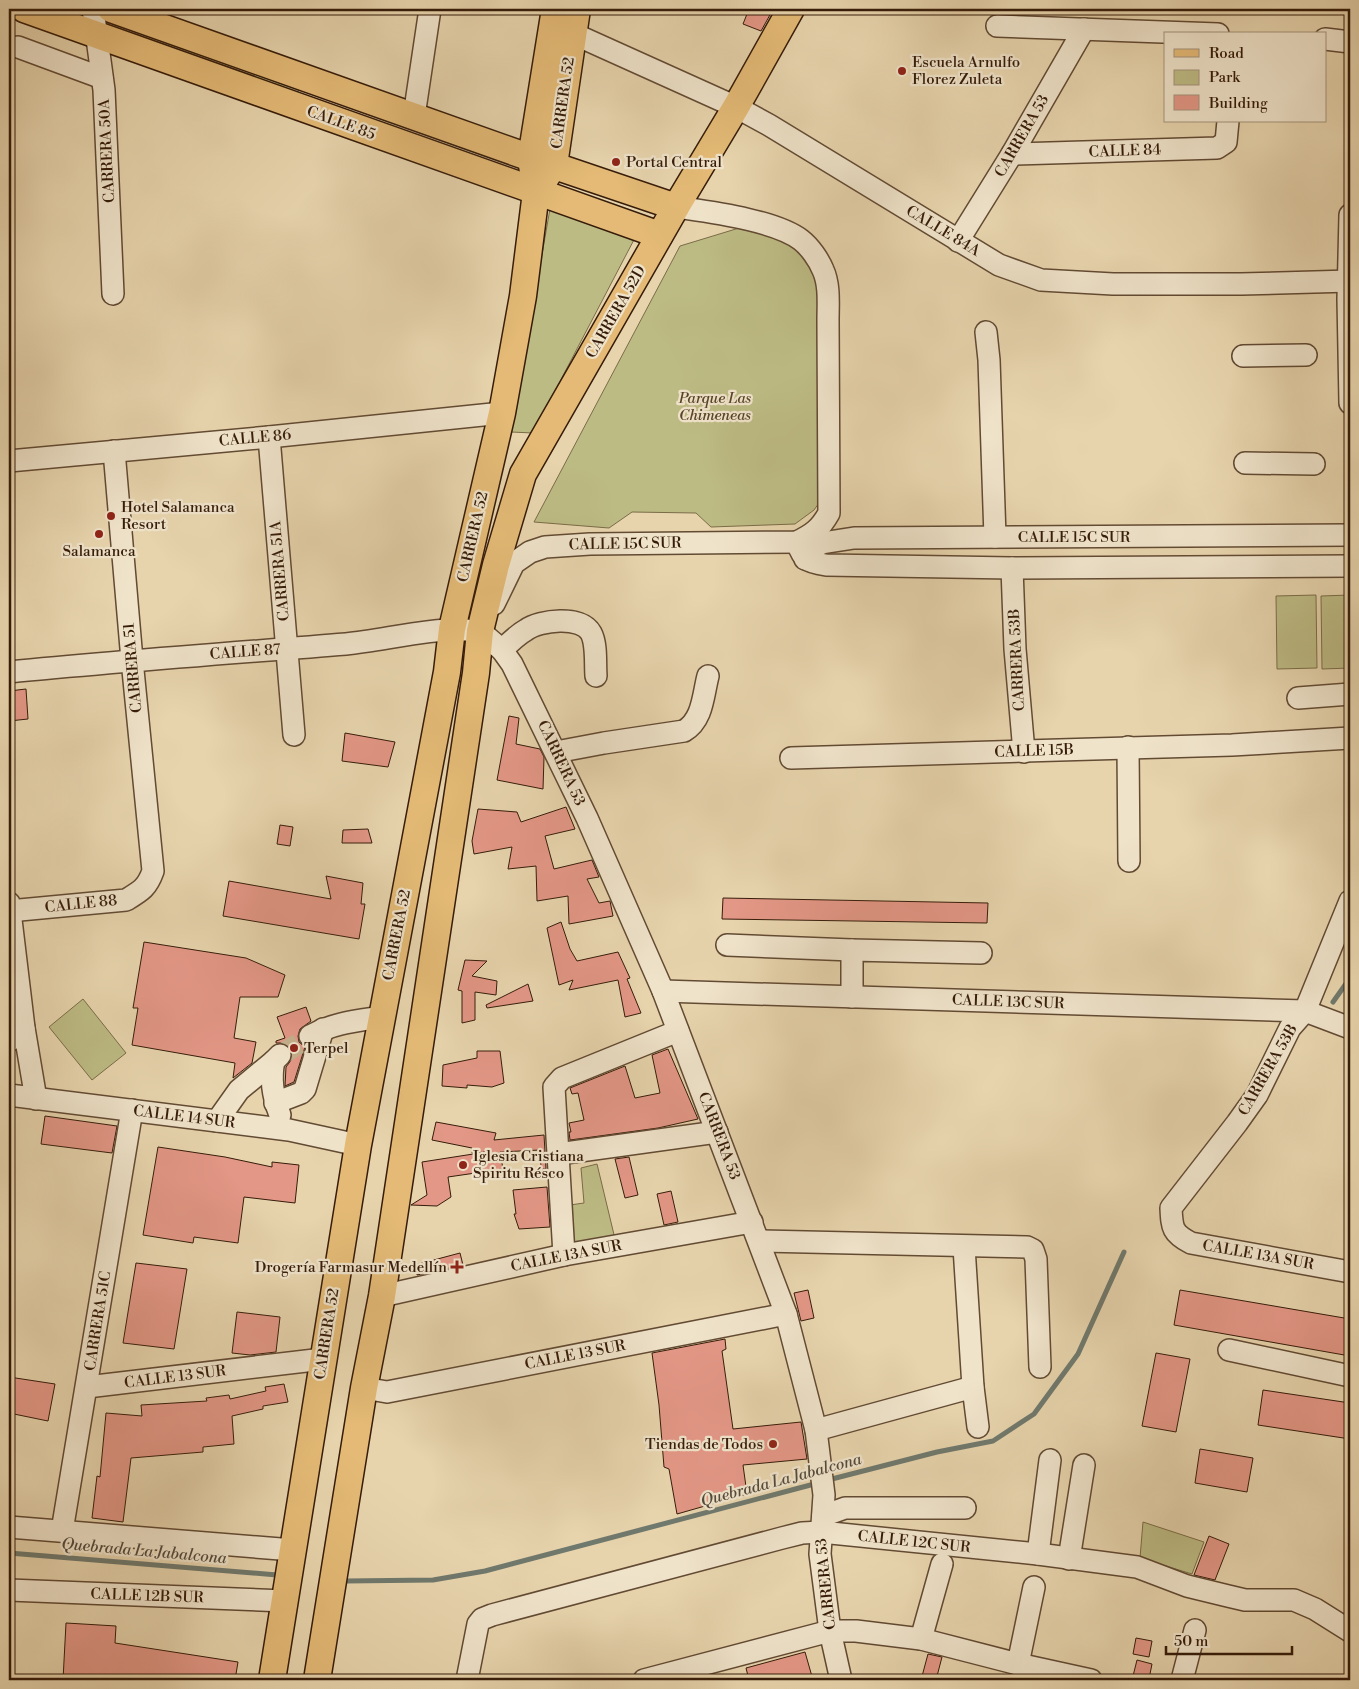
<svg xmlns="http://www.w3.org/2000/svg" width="1359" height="1689" viewBox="0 0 1359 1689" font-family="'Libre Bodoni',serif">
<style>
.green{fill:#bdbb84;stroke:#7a6c47}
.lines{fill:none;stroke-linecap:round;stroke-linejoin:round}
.stream{stroke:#70796d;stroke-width:5}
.building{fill:#e39786;stroke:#361c0a}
.minor-tunnel{stroke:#c4af8c;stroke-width:21;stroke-dasharray:21 11;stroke-linecap:butt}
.minor-casing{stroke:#624a33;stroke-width:24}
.major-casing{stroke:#361c0a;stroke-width:29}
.minor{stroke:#efe3ca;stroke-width:21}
.major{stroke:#e4ba76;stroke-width:26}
.poi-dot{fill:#8f2418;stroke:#efe3ca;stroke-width:2}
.labels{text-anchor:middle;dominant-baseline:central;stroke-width:4.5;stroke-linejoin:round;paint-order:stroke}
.poi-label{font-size:15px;fill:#361c0a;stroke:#efe3ca;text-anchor:start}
.street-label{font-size:15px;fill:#361c0a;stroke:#efe3ca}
.park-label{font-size:15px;font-style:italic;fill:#584428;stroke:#efe3ca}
.water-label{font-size:16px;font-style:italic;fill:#534a3c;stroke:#efe3ca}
</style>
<rect width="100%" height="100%" fill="#e7d4ad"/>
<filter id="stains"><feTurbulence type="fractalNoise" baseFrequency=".004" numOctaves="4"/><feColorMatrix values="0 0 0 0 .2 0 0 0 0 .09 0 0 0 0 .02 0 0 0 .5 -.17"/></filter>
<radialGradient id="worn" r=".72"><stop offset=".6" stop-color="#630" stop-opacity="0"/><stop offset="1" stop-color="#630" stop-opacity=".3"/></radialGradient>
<!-- green -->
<g class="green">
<path d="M104,15L300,86L295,100L114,35Z"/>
<path d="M551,203L637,234L533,433L511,432Z"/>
<path d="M749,225L792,240L818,278L826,493L814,510L795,524L711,527L696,513L632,512L609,528L534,522L680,246Z"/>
<path d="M1316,595L1317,668L1277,669L1276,596Z"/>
<path d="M1350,595V668L1322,669L1321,596Z"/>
<path d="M83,999L126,1053L92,1080L49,1027Z"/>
<path d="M597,1164L616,1243L572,1252L570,1205L584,1203L581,1168Z"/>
<path d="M1143,1522L1204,1542L1192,1574L1140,1558Z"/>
</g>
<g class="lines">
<!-- stream -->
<g class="stream">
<path d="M1333,1002L1350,978"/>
<path d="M828,1480L937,1452L993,1441L1034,1414L1078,1354L1124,1252"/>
<path d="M9,1553L277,1575"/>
<path d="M346,1581L433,1580L485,1571L818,1483"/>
</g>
</g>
<!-- building -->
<g class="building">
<path d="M749,9H759L771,13L761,31L743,24Z"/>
<path d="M26,689L28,719L9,721V691Z"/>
<path d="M509,716L519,718L516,744L540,749L544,757L543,789L497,780Z"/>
<path d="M345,733L395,742L388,767L342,761Z"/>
<path d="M566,807L575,829L545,836L554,869L592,860L599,877L587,879L599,903L610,901L613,916L569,924L568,896L537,901L536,866L508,869L512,847L474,854L472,841L478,809L517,812L521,822Z"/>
<path d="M280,825L293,827L290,846L277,844Z"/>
<path d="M368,829L372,843H342L343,830Z"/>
<path d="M326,876L363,883L361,904H365L359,939L223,916L229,881L331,899Z"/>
<path d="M723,898L988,903L987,923L722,919Z"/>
<path d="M561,922L570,949L577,961L618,952L630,978L627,979L641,1013L625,1017L618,980L569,990L573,980L559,985L547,928Z"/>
<path d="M144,942L246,958L285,975L278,997H240L234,1038L256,1042L252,1063L233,1078L235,1063L132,1045L138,1008H133Z"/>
<path d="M465,960L487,961L472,976L497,981L496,995L475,992V1020L462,1023V991L458,990Z"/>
<path d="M528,984L533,1001L487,1008L486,1005Z"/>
<path d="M306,1007L311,1021L300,1029L298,1036L299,1042L305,1047L294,1082L285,1086L286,1067L292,1059V1052L288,1046L283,1043H276V1041L285,1038L277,1017Z"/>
<path d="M668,1049L698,1119L658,1128L570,1140L569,1132H571L569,1123L584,1120L578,1093L572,1094L570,1088L625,1066L635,1098L660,1093L652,1055Z"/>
<path d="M477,1051H500L504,1083L492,1087L467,1085V1088L442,1086L443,1065L477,1058Z"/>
<path d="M45,1116L117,1126L112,1153L41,1144Z"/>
<path d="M436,1122L496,1133L494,1140L544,1135L546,1169H541L540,1150L500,1152L503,1169L448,1177L451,1197L437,1206L411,1205L427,1195L422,1162L486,1152L472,1153V1148L432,1140Z"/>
<path d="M158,1147L225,1157L272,1167V1162L299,1165L295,1203L244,1197L238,1243L194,1237L193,1243L143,1235Z"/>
<path d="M629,1157L638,1195L625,1198L615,1159Z"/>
<path d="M547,1187L550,1227L519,1229L514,1214H516L513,1190Z"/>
<path d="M671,1191L678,1222L664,1225L657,1194Z"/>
<path d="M460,1253L463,1265L417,1275L415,1265Z"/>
<path d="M136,1263L187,1269L174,1349L123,1343Z"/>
<path d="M808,1290L814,1318L801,1321L794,1293Z"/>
<path d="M1180,1290L1350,1319V1356L1174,1325Z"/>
<path d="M237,1312L280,1317L276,1352L250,1355L232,1353Z"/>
<path d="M725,1339L726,1349L722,1351L733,1429L801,1422L807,1459L743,1465L747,1494L677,1514L669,1469L664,1467L659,1405L652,1353Z"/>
<path d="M1156,1353L1190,1359L1176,1432L1142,1426Z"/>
<path d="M9,1377L55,1384L48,1421L9,1413Z"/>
<path d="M284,1384L288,1402L263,1406V1409L232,1416L234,1444L203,1447V1452L131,1458L123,1522L92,1518L97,1476L100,1477L106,1413L142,1416L141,1405L207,1401L206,1398L229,1395L230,1399L266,1391L265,1387Z"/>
<path d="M1263,1390L1350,1403V1439L1258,1425Z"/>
<path d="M1200,1449L1253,1458L1247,1492L1195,1483Z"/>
<path d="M1209,1536L1229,1544L1215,1580L1194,1575Z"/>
<path d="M66,1623L116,1626L115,1643L238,1662L235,1680H63Z"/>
<path d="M1136,1638L1152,1641L1149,1657L1133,1654Z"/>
<path d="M805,1652L813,1680H749L746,1668Z"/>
<path d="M928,1654L942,1657L936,1680H921Z"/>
<path d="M1137,1660L1152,1664L1149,1679L1133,1676Z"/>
</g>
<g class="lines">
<!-- minor-tunnel -->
<path class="minor-tunnel" d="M281,1055L307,1038"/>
<!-- minor casing -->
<g class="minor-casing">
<g id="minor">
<path d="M93,9L104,90L113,294"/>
<path d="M997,26L1218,34"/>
<path d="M574,34L736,107L769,125L999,265L1041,280L1113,284H1241L1350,281"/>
<path d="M1325,39L1350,42"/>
<path d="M18,47L102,78"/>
<path d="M414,116L430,9"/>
<path d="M1012,154L1217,148L1226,142L1228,121"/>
<path d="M1350,215L1348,299L1350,403"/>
<path d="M958,241L1012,154L1084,29"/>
<path d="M986,332L989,360L995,537"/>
<path d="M1243,356L1306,355"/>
<path d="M269,437L294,735"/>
<path d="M9,461L269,437L502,413"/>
<path d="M1245,463L1314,464"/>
<path d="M797,542C803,560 807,562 826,565L1012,568L1350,566"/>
<path d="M805,559L814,547L822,543L854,538L1350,535"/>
<path d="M1012,568L1015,649L1024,752"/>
<path d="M494,604L514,563L530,552L545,547L590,544L797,542C813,534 820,529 829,513L828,320C828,305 830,285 823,270C819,260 810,247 801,240C775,220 709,212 676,207"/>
<path d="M480,631L502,650L512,664L587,818L663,991L786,1314L816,1430L824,1495L820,1554L830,1631L841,1680"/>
<path d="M502,650C509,643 517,635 526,630C540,620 581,615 591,633C597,644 595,663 596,676"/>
<path d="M9,672C121,661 234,653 346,644C385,640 430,628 467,630"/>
<path d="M1298,698L1350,694"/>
<path d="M1128,747L1129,861"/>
<path d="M556,752L604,743L684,731C703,720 703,695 708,676"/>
<path d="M791,758L1232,745L1350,738"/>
<path d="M1350,901L1305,1011L1290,1028L1257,1095L1237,1123L1171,1208C1172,1228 1172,1233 1191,1243L1350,1272"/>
<path d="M9,903L24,1028L36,1099"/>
<path d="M9,911L126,900C141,891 147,888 153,871L132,660L114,451"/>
<path d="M727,945L852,950"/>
<path d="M663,991L1305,1011L1350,1028"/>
<path d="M852,997V950L981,953"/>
<path d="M310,1036C333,1023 356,1021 382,1017"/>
<path d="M9,1041L24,1028"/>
<path d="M9,1095L289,1130L358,1145"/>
<path d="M275,1103L301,1093L305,1089L323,1029"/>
<path d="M280,1115C273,1097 270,1079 274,1061L280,1055"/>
<path d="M217,1121L239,1090L274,1061"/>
<path d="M558,1154L717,1132"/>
<path d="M759,1241L1027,1247L1033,1250L1036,1259L1040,1367"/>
<path d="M964,1247L973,1387L978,1427"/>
<path d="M564,1255L554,1087L562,1078L678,1031"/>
<path d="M382,1296L564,1255L752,1222"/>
<path d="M1229,1350L1350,1376"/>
<path d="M87,1387L323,1359"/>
<path d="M364,1388L387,1392L786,1314"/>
<path d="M816,1430L973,1387"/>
<path d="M823,1516L845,1508H965"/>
<path d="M9,1527L293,1550"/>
<path d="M62,1531L132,1110"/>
<path d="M1038,1554L1050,1460"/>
<path d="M1069,1559L1084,1465"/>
<path d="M9,1590L285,1601"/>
<path d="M921,1639L942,1564"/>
<path d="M1018,1664L1034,1587"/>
<path d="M467,1680L478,1624L482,1619L492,1615L782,1538L802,1533L821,1532L1038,1554L1137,1567L1187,1586L1228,1596L1245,1600H1294L1315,1609L1350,1631"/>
<path d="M644,1680L830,1631H856L921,1639L1018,1664L1091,1680"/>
<path d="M1182,1680L1195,1630"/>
</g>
</g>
<!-- major casing -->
<g class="major-casing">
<g id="major">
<path d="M24,9L651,232L659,236"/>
<path d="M111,9L531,158L676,207"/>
<path d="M545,179L554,165L577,9"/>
<path d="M272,1680L358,1145L447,672L452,629L502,413L523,296L536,192L531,158L555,9"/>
<path d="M317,1680L364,1388L382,1296L476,673L480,631L496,565L523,474L676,207L736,107L791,9"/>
</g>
</g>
<!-- minor -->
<use href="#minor" class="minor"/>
<!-- major -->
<use href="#major" class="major"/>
</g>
<!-- markers -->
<g class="poi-dot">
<circle cx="902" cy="71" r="5"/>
<circle cx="616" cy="162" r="5"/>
<circle cx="111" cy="516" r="5"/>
<circle cx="99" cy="534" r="5"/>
<circle cx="294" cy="1048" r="5"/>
<circle cx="463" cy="1165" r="5"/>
<path d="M454.5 1259.5h5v5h5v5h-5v5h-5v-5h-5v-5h5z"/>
<circle cx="773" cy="1444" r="5"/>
</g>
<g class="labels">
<!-- poi labels -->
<g class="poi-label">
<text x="912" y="62">Escuela Arnulfo<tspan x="912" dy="17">Florez Zuleta</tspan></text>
<text x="626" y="162">Portal Central</text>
<text x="121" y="507">Hotel Salamanca<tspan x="121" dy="17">Resort</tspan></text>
<text x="99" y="551" text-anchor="middle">Salamanca</text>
<text x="304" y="1048">Terpel</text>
<text x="473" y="1156">Iglesia Cristiana<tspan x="473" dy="17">Spiritu Résco</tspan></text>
<text x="447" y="1267" text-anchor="end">Drogería Farmasur Medellín</text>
<text x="763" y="1444" text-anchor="end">Tiendas de Todos</text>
</g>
<!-- street labels -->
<g class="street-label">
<text transform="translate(563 103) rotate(-82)">CARRERA 52</text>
<text transform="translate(341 123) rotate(20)">CALLE 85</text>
<text transform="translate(1022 136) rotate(-60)">CARRERA 53</text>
<text transform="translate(107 151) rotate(-93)">CARRERA 50A</text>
<text transform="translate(1125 151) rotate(-2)">CALLE 84</text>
<text transform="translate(943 231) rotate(31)">CALLE 84A</text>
<text transform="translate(616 312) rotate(-60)">CARRERA 52D</text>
<text transform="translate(255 438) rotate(-5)">CALLE 86</text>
<text transform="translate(473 537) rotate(-77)">CARRERA 52</text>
<text x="1074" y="537">CALLE 15C SUR</text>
<text transform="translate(625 544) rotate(-1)">CALLE 15C SUR</text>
<text transform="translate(280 571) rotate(-95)">CARRERA 51A</text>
<text transform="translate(245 652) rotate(-4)">CALLE 87</text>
<text transform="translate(1017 660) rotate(-93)">CARRERA 53B</text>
<text transform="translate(133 668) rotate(-95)">CARRERA 51</text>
<text transform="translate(1034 751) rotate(-2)">CALLE 15B</text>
<text transform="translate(561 763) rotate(65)">CARRERA 53</text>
<text transform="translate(81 904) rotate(-6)">CALLE 88</text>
<text transform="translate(397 935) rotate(-79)">CARRERA 52</text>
<text transform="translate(1008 1002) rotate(2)">CALLE 13C SUR</text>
<text transform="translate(1268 1070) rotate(-60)">CARRERA 53B</text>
<text transform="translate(184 1117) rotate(7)">CALLE 14 SUR</text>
<text transform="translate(719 1136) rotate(69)">CARRERA 53</text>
<text transform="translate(1258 1255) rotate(10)">CALLE 13A SUR</text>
<text transform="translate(566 1256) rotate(-11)">CALLE 13A SUR</text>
<text transform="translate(98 1321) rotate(-81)">CARRERA 51C</text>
<text transform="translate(327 1334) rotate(-81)">CARRERA 52</text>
<text transform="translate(575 1355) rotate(-11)">CALLE 13 SUR</text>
<text transform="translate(175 1377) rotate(-7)">CALLE 13 SUR</text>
<text transform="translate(914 1542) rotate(6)">CALLE 12C SUR</text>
<text transform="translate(826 1584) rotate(-96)">CARRERA 53</text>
<text transform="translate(147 1596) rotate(2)">CALLE 12B SUR</text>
</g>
<!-- park labels -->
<g class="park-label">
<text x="715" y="398">Parque Las<tspan x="715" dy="17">Chimeneas</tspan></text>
</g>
<!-- water labels -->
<g class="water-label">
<text transform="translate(781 1480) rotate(-15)">Quebrada La Jabalcona</text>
<text transform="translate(144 1551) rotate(5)">Quebrada La Jabalcona</text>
</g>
</g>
<!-- margin -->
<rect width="1359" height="1689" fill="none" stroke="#e7d4ad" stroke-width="30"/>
<rect x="10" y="10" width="1339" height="1669" fill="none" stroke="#361c0a" stroke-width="2.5"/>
<rect x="15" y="15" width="1329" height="1659" fill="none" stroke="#361c0a"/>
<!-- legend -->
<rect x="1164" y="32" width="162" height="90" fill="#efe3ca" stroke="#a5937d"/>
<rect x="1174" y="49" width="25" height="8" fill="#e4ba76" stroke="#a5937d"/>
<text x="1209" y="58" font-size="15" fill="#361c0a">Road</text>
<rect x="1174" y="70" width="25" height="15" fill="#bdbb84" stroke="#a5937d"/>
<text x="1209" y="82" font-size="15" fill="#361c0a">Park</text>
<rect x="1174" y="95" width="25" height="15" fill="#e39786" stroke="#a5937d"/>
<text x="1209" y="108" font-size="15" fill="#361c0a">Building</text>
<!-- scale -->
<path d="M1166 1646v8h126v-8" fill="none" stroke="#361c0a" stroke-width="2.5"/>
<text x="1174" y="1646" font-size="15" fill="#361c0a" stroke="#efe3ca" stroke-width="4" paint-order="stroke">50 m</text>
<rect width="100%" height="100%" filter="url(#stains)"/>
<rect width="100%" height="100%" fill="url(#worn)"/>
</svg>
